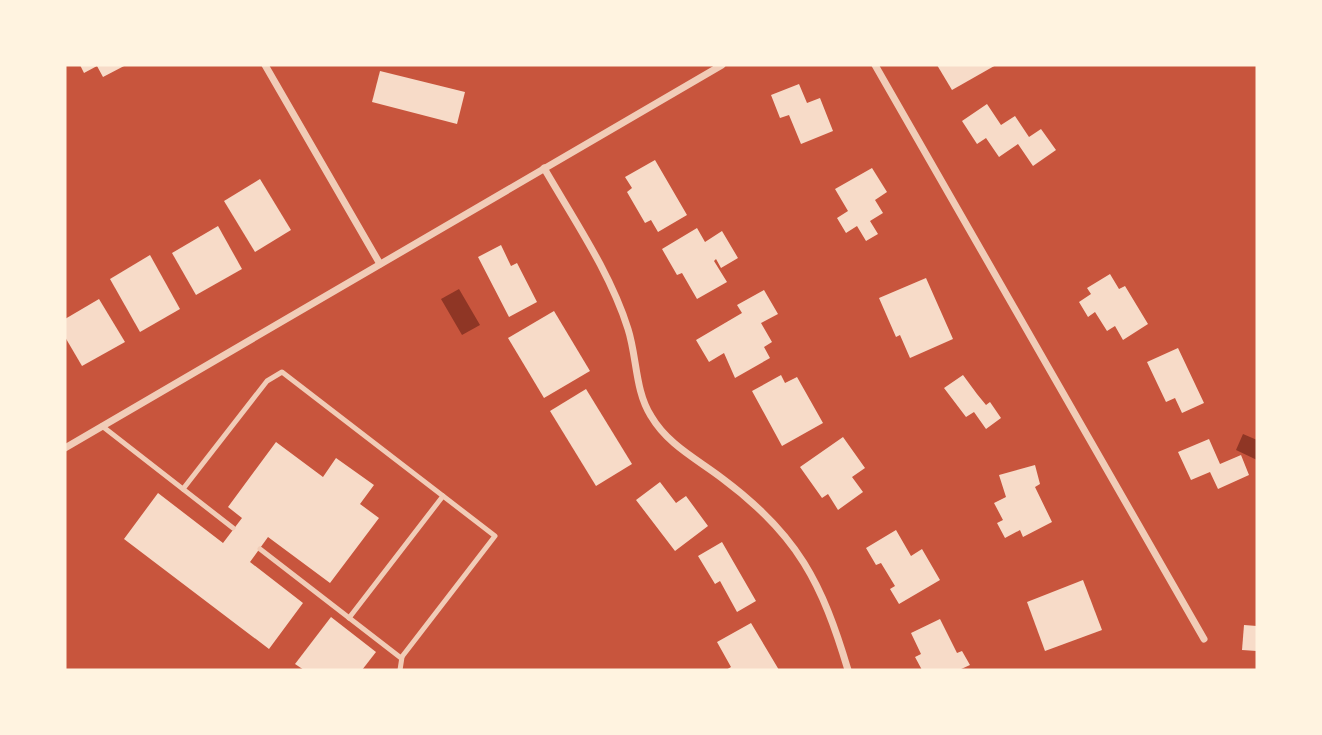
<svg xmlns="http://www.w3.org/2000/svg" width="1322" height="735" viewBox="0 0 1322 735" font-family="Roboto,sans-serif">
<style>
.water{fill:#8f3625}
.building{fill:#f7dbc8}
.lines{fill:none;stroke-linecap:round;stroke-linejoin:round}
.service{stroke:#f1ccb7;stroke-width:5}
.minor{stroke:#f1ccb7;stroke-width:7}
</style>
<rect width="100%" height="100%" fill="#c8553d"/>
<!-- water -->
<g class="water">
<path d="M459,289L480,325L462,335L441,299Z"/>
<path d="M1243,434L1257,440V460L1236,450Z"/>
</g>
<!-- building -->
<g class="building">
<path d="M80,65H126L103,77L97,66L84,73Z"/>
<path d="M937,65H996L952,90Z"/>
<path d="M380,71L465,92L457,124L372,102Z"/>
<path d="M799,84L807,103L820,98L833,131L801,144L789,115L780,118L771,95Z"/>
<path d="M987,104L1001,125L1015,116L1029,137L1041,129L1056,150L1033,166L1018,144L999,157L986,138L977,144L962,121Z"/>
<path d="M655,160L687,215L658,232L651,220L645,223L627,192L632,188L625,177Z"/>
<path d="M872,168L887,192L875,200L883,213L870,221L878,234L866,241L857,226L846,233L837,218L848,211L835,189Z"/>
<path d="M260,179L291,230L255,252L224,201Z"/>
<path d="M218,226L242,269L196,295L172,253Z"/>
<path d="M697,228L705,242L722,231L738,258L721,268L716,259L714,261L727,282L697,299L682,273L677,275L662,249Z"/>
<path d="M501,245L511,266L517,263L537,302L509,317L478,257Z"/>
<path d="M150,255L180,309L140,332L110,279Z"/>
<path d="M1110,274L1119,289L1125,286L1148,324L1123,340L1115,326L1107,331L1095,312L1088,317L1079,302L1091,294L1087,288Z"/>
<path d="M926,278L953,339L910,358L900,335L896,337L879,298Z"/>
<path d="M764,290L778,314L761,323L772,342L764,347L770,358L735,378L724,353L709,362L696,340L742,313L737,305Z"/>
<path d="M99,299L125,342L82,366L65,337V319Z"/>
<path d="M554,311L590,371L544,398L508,338Z"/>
<path d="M1178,348L1204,403L1182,413L1175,398L1166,402L1147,362Z"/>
<path d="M781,375L785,383L797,377L823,423L782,446L752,391Z"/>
<path d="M963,375L977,394L986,405L990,402L1001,418L986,429L974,412L966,417L944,388Z"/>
<path d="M586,389L632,464L596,486L550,411Z"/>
<path d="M843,437L865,468L852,477L863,492L838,510L828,494L822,498L800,467Z"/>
<path d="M1209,439L1220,464L1241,455L1249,475L1218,489L1210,472L1191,480L1178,452Z"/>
<path d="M276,442L323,477L336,458L374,485L360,504L379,518L330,583L268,537L250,562L303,603L269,649L124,539L158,493L223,543L242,518L228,507Z"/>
<path d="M1035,465L1040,484L1035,487L1052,522L1023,537L1020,530L1005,538L997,523L1003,520L994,503L1006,497L999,475Z"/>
<path d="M660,482L676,503L686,496L708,526L675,551L636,500Z"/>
<path d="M896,530L911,556L922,549L940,580L899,604L890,589L895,586L881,563L876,565L866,548Z"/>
<path d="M722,542L756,601L737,612L720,581L715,584L698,556Z"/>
<path d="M1083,580L1102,630L1045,651L1027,602Z"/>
<path d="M331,617L376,652L362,670H304L295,664Z"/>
<path d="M940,619L957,653L962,651L970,665L959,670H922L915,657L921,654L911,633Z"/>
<path d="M751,623L779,670H726L731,667L717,642Z"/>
<path d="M1244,625L1257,626V651L1242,650Z"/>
</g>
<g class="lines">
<!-- service -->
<g class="service">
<path d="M102,426L233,528"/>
<path d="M183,489L267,381L282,372L495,536L401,658L260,549"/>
<path d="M349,618L443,496"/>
<path d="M400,670L402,657"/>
</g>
<!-- minor -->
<g class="minor">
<path d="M265,65L380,264"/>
<path d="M875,65L1204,639"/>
<path d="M544,168C574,220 610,272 628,329C637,357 635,391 651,416C668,445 697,459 723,479C798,535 822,583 848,670"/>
<path d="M65,448L722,65"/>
</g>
</g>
<!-- border -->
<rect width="1322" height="735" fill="none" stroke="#fff3e0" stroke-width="133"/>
</svg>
